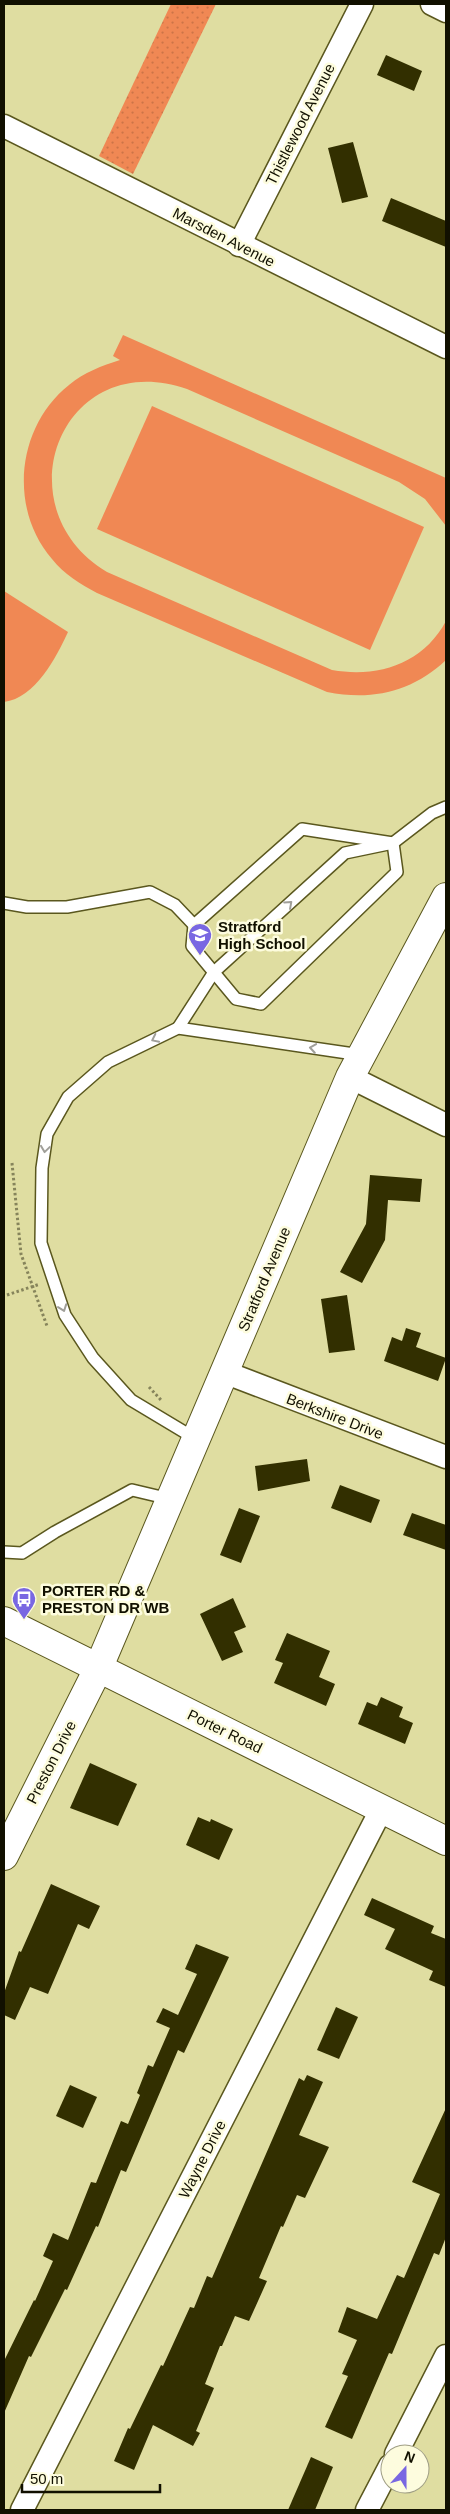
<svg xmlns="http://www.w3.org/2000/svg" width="450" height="2514" viewBox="0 0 450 2514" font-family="Arial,sans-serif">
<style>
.grass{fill:url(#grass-dots)}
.garden{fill:#f08854}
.building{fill:#322f00}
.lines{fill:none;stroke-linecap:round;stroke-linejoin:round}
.lane-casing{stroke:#5a571e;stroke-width:14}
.street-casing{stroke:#5a571e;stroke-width:25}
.secondary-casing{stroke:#5a571e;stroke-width:30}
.path{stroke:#86845b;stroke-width:3;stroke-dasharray:2.5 2.5;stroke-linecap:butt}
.lane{stroke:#fff;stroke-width:11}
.street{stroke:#fff;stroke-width:22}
.secondary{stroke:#fff;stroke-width:28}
.oneway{stroke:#a09f99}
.labels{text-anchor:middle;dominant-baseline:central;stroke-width:5;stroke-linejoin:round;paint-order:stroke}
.street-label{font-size:15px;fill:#111000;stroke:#fdfcde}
.poi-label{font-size:15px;font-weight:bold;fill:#111000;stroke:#fdfcde;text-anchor:start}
</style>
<defs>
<pattern id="grass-dots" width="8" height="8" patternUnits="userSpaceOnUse" patternTransform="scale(1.25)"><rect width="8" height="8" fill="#f08854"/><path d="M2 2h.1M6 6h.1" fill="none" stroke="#cd7447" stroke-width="1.8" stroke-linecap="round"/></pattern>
</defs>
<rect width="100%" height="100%" fill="#dfdda1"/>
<!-- grass -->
<path class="grass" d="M171,4H216L133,174L99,156Z"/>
<!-- garden -->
<g class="garden">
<path d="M123,335L446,478V526L425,499L399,482L187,389C61,346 0,508 107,572L332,670C378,678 423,664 446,621V660C412,692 372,701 327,692L97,593C80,584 64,574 52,559C8,508 17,426 69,385C84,372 102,366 120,360L113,356Z"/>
<path d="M152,406L424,527L370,650L97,529Z"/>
<path d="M4,591L68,632C56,658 35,698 4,702Z"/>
</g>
<!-- building -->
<g class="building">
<path d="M386,55L422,71L414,91L377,75Z"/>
<path d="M353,142L368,197L342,203L328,148Z"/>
<path d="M391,198L446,221V247L382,221Z"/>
<path d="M370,1175L422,1179L420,1202L388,1200L385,1240L362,1283L340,1272L366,1224Z"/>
<path d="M347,1295L355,1350L329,1353L321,1299Z"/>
<path d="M406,1328L421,1333L416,1347L446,1358L438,1381L384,1361L392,1337L402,1341Z"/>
<path d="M307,1459L310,1481L258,1491L255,1466Z"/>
<path d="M340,1485L380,1500L371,1523L331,1508Z"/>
<path d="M239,1508L260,1516L241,1563L220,1555Z"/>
<path d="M412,1513L446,1525V1550L403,1535Z"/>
<path d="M233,1598L246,1627L234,1632L243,1652L222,1661L200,1614Z"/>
<path d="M287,1633L330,1651L319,1677L335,1684L326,1706L274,1683L283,1663L275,1660Z"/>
<path d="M381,1697L403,1707L399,1717L413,1723L405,1744L358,1724L367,1702L377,1706Z"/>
<path d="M90,1763L137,1784L118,1826L70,1808Z"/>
<path d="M198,1817L210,1822L211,1819L233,1829L219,1860L186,1845Z"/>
<path d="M51,1884L100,1906L89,1929L78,1924L48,1994L30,1987L15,2020L4,2015V1993L19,1951L21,1952Z"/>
<path d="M372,1898L434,1926L431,1933L446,1939V1987L429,1980L433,1971L385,1949L395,1929L364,1915Z"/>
<path d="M196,1944L229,1957L184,2053L178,2050L126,2172L121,2170L98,2227L96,2226L67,2290L65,2289L31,2357L29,2356L4,2413V2361L34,2300L35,2301L53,2261L43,2256L53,2233L68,2240L91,2182L96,2183L121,2121L128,2124L140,2095L137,2093L148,2065L153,2067L170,2028L156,2022L163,2008L178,2015L197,1974L185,1969Z"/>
<path d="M336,2007L358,2017L339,2059L317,2050Z"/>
<path d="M307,2075L323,2082L299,2135L329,2147L305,2198L297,2195L283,2227L281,2226L259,2278L267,2281L249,2321L235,2316L222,2346H220L205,2384L214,2388L196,2431L200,2433L193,2446L153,2425L134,2470L114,2461L128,2428L130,2429L161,2365L163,2366L190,2307L194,2308L207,2276L212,2278L299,2078L304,2081Z"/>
<path d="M70,2085L97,2097L83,2128L56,2116Z"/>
<path d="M446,2108V2237L439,2255L434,2253L392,2354L389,2353L352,2439L325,2427L348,2376L342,2374L357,2340L338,2332L347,2307L377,2319L397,2275L404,2278L440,2194L412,2182Z"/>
<path d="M311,2457L333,2467L315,2510H288Z"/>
</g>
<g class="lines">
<!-- lane casing -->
<g class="lane-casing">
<g id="lane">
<path d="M302,829L393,843L397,872L261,1004L236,999L192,946L194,925Z"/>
<path d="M4,903L27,907H67L150,892L175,905L194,925"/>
<path d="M178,1028L214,972L345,853L393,843L432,813L446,807"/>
<path d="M196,1439L131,1400L93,1358L65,1315L41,1243L42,1168L47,1134L68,1097L108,1062L178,1028L361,1055"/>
<path d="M4,1552L22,1553L55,1532L132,1490L170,1499"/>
</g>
</g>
<!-- street casing -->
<g class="street-casing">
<g id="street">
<path d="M432,4L446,11"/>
<path d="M4,126L446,347"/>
<path d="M239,245L362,4"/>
<path d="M350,1077L446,1125"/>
<path d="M224,1372L446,1457"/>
<path d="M396,2454L446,2356"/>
<path d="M22,2510L382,1808"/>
<path d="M367,2510L390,2466"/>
</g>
</g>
<!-- secondary casing -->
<g class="secondary-casing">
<g id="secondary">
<path d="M4,1621L446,1841"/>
<path d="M4,1856L98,1669L350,1077L446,897"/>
</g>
</g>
<!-- path -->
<g class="path">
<path d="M12,1163L21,1254L47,1326"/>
<path d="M7,1295L40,1284"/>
<path d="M149,1387L161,1400"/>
</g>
<!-- lane -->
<use href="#lane" class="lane"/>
<!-- street -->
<use href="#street" class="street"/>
<!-- secondary -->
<use href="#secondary" class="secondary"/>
</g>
<!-- one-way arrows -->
<defs><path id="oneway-chevron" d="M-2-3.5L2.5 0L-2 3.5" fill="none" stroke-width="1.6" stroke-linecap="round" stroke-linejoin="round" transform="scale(1.25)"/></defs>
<g class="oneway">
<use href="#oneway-chevron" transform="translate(289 904) rotate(-42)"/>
<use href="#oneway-chevron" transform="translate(155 1039) rotate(154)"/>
<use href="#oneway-chevron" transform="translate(313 1048) rotate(-171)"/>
<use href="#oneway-chevron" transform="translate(45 1149) rotate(98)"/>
<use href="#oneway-chevron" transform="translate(63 1308) rotate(70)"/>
</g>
<!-- icons -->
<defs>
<g id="school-pin" transform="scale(1.25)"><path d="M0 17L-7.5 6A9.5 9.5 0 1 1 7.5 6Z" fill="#7967e2" stroke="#fdfcde"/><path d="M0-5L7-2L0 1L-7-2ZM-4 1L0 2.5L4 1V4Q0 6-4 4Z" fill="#fff"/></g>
<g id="bus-pin" transform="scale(1.25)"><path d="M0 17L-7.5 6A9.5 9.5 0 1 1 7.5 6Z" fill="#7967e2" stroke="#fdfcde"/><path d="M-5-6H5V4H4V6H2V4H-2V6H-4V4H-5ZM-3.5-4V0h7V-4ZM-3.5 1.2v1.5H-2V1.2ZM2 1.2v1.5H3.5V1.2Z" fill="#fff"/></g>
</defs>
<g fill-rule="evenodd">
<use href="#school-pin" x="200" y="935"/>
<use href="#bus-pin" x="24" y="1599"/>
</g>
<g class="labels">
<!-- street labels -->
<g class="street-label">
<text transform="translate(300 124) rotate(-63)">Thistlewood Avenue</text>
<text transform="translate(224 237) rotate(27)">Marsden Avenue</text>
<text transform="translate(264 1279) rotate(-67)">Stratford Avenue</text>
<text transform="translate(335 1416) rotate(21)">Berkshire Drive</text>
<text transform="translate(225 1731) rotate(26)">Porter Road</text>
<text transform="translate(51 1762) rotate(-63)">Preston Drive</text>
<text transform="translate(202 2159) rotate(-63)">Wayne Drive</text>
</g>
<!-- poi labels -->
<g class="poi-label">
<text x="218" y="926">Stratford<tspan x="218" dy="17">High School</tspan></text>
<text x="42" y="1590">PORTER RD &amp;<tspan x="42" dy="17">PRESTON DR WB</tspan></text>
</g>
</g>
<!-- border -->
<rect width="450" height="2514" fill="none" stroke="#111000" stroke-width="10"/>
<!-- north arrow -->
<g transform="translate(405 2469) rotate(21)"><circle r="24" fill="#fdfcde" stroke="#9f9e85"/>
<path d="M0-4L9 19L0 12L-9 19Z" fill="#7967e2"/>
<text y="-8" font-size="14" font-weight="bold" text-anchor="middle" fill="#111000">N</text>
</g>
<!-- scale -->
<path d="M22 2484v8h138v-8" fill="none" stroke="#111000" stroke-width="2.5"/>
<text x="30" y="2484" font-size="15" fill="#111000" stroke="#fdfcde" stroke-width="4" paint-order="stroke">50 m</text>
</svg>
